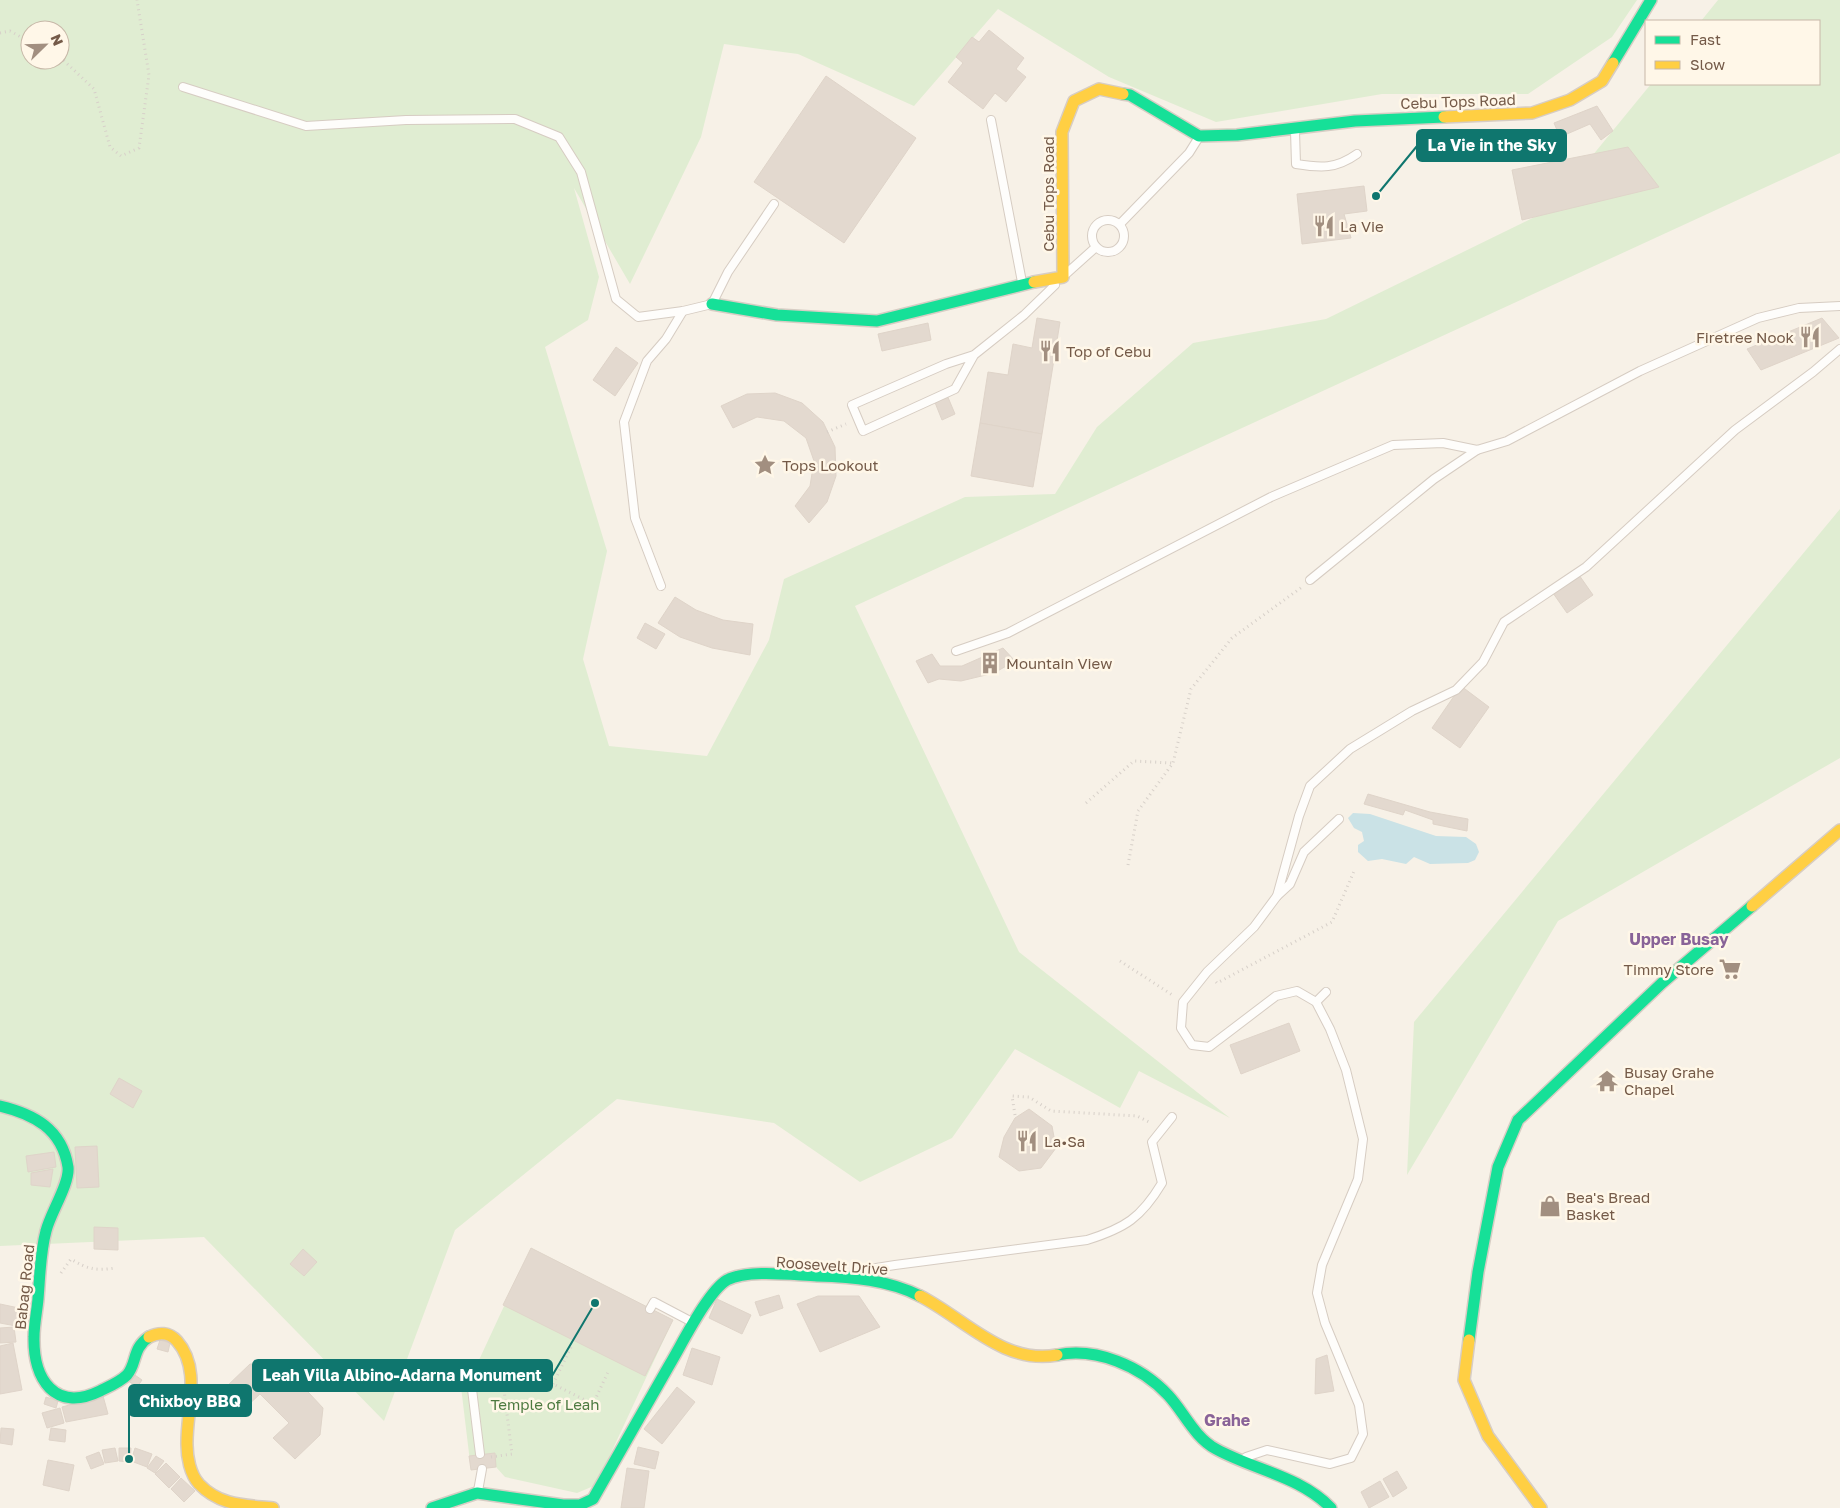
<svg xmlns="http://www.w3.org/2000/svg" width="1840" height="1508" viewBox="0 0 1840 1508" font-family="'Golos Text',sans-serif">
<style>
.green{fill:#e0edd2;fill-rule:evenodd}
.water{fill:#cae2e6}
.building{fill:#e3d9cf;stroke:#dfd4c9}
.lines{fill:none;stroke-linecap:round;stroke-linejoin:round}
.lane-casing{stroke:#d6ccc2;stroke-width:10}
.fast-casing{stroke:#d7cdc4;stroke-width:14}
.slow-casing{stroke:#d7cdc4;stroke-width:14}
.path{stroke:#d7d0c9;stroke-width:3;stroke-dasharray:1 4;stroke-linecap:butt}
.lane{stroke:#fefdfb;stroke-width:8}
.fast{stroke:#16e098;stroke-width:11}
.slow{stroke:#ffcf43;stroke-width:11}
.labels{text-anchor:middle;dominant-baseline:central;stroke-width:5;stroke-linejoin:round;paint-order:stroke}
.street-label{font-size:15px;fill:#745a48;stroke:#fff7e8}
.poi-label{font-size:15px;fill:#745a48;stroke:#fff7e8;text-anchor:start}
.park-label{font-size:15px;fill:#4d7a40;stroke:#fff7e8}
.neighbourhood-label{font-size:16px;font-weight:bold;fill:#896398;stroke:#fff7e8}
.leader{fill:none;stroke:#0f766e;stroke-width:2}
.callout-dot{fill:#0f766e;stroke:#fff7e8;stroke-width:2}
.callout{fill:#0f766e;stroke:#0f766e;stroke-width:2}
.callout-label{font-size:16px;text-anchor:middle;font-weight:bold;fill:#fff}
</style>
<rect width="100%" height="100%" fill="#f7f1e7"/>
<!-- green -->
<g class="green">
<path d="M0,0H1637L1612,37L1528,94H1382L1216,122L1109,77L998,9L914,106L798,54L724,44L701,137L630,284L574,188L599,277L588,320L545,347L607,551L583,659L609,746L707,756L769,640L784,579L965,497L1055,494L1097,427L1193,343L1326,319L1547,211L1651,84H1819V21H1701L1718,0H1840V153L855,606L1019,952L1230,1118L1139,1071L1120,1108L1015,1049L952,1138L860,1182L774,1123L617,1099L455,1230L384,1421L204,1237L0,1246ZM30,30H60V60H30Z"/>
<path d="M1840,509V758L1558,921L1407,1175L1414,1022Z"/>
<path d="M531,1248L673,1320L596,1485L577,1493L505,1477L496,1467L471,1470L458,1362L479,1360Z"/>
</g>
<!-- water -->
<path class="water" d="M1353,813L1370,814L1436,836L1466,837L1476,844L1479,852L1475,860L1468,863L1430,864L1414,857L1406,864L1382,859L1368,861L1358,852V845L1364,841L1362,832L1354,828L1348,818Z"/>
<!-- building -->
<g class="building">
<path d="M989,30L1024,58L1016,69L1026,77L1006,102L995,93L983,109L948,82L963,63L956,57L972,37L979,42Z"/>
<path d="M826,76L916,138L844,243L754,182Z"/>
<path d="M1597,106L1613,131L1601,140L1590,124L1560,137L1554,123Z"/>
<path d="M1628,147L1659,187L1522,220L1512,170Z"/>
<path d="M1364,186L1367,211L1344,214L1351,238L1302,244L1297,194Z"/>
<path d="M1037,318L1060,322L1042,434L980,423L988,372L1008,375L1013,344L1032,348Z"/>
<path d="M1822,318L1839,338L1761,370L1747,349Z"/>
<path d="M928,323L931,340L882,351L878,334Z"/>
<path d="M616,347L638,363L615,396L593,380Z"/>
<path d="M775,393L802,403L823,422L835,447L836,476L827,502L809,523L795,506L810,486L814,461L806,438L784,421L757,417L733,428L721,406L747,394Z"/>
<path d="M947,395L955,414L942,420L934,400Z"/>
<path d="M980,423L1042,434L1033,487L971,476Z"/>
<path d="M1579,575L1593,595L1567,613L1553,593Z"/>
<path d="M675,597L696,610L723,620L753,624L750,655L712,648L680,637L658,623Z"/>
<path d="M645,623L665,634L656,649L637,638Z"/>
<path d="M1003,648L1015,661L994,673L961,681L939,679L928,683L916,661L932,654L940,666H962Z"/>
<path d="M1461,686L1489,707L1460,748L1432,728Z"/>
<path d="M1368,794L1430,812L1468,819L1467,831L1433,824V820L1405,810L1403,815L1364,804Z"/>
<path d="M1289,1023L1300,1051L1241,1074L1230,1045Z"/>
<path d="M119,1078L142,1091L133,1108L110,1094Z"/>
<path d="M1029,1109L1052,1126L1056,1148L1041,1168L1019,1171L999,1157L1004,1137L1015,1118Z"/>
<path d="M97,1146L99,1187L77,1188L75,1147Z"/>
<path d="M54,1152L56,1167L28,1172L26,1156Z"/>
<path d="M53,1169L50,1187L31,1185V1173Z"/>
<path d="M94,1227L118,1228V1250L94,1249Z"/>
<path d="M531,1248L673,1320L645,1376L503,1305Z"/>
<path d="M303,1249L317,1262L304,1276L290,1264Z"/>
<path d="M779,1295L783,1308L760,1316L755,1302Z"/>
<path d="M818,1296H859L880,1327L820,1352L797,1304Z"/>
<path d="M717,1299L751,1315L742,1334L709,1318Z"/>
<path d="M0,1304L19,1308L16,1326L0,1323Z"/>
<path d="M14,1327L16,1342L0,1343V1328Z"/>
<path d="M160,1340L170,1343L168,1352L157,1349Z"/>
<path d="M13,1343L22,1390L0,1394V1346Z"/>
<path d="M692,1348L720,1357L712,1385L683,1375Z"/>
<path d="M1327,1355L1334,1391L1315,1394L1316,1359Z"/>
<path d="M250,1364H282L323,1408L320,1435L295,1459L273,1438L289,1423L260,1394L245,1408L225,1388Z"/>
<path d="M132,1373L142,1380L137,1387L127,1380Z"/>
<path d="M677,1387L695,1402L662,1444L644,1429Z"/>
<path d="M103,1396L108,1414L66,1422L62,1407Z"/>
<path d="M46,1397L58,1401L56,1408L44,1404Z"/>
<path d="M60,1408L64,1423L47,1428L42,1413Z"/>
<path d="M1,1428L14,1429L12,1445L0,1443Z"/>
<path d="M51,1428L66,1430L65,1442L49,1440Z"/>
<path d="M638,1447L659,1452L655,1469L634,1464Z"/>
<path d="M115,1448L118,1461L105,1463L102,1450Z"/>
<path d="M119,1448H131L130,1462L119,1461Z"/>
<path d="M135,1448L152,1454L147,1467L131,1461Z"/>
<path d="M99,1452L104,1464L91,1469L86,1457Z"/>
<path d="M495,1453L496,1467L471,1470L469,1456Z"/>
<path d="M156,1456L164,1461L155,1473L147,1468Z"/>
<path d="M48,1460L74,1465L69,1491L43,1485Z"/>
<path d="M166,1463L180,1477L169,1488L155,1474Z"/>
<path d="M627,1468L649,1471L644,1508H621Z"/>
<path d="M1397,1471L1407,1488L1393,1497L1383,1479Z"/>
<path d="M181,1478L195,1491L184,1502L171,1489Z"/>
<path d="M1380,1481L1389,1497L1369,1508L1361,1492Z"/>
</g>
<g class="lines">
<!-- lane casing -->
<g class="lane-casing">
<g id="lane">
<path d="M183,87L306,126L406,120L515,119L559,137L581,172L616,299L638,317L683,311L712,304L728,272L774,204"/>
<path d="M991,120L1022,282"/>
<path d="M1295,131L1296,164C1321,168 1336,169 1357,154"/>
<circle cx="1108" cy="236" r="16"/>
<path d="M1120,224L1189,153L1199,137"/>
<path d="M1067,273L1096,247"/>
<path d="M974,355L955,389L863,431L852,405L946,364L974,355L1024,315L1055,285"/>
<path d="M1310,580L1434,479L1477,450"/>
<path d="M661,586L635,518L624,422L647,361L666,339L683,311"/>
<path d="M956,651L1008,633L1271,497L1393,445L1443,443L1477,450L1507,441L1640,371L1758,318L1799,308L1840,306"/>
<path d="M1277,896L1290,884L1304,852L1339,819"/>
<path d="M1316,1002L1326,992"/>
<path d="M862,1274L870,1269L895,1265L1087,1240C1125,1228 1141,1218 1162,1183L1152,1142L1172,1117"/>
<path d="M650,1309L654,1302L692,1322"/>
<path d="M480,1454L470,1373L520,1367"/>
<path d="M1246,1457L1267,1450L1330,1464L1351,1458L1363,1434L1359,1405L1325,1323L1317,1293L1322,1265L1358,1179L1363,1139L1346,1070L1330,1029L1316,1002L1297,991L1276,996L1209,1047L1192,1045L1181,1028L1183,1002L1207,972L1254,927L1277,896L1299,816L1310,786L1350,749L1412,711L1456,690L1483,662L1504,622L1586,567L1735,430L1813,372L1840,349"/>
<path d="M478,1491L482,1469"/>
</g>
</g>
<!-- fast casing -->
<g class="fast-casing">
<g id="fast">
<path d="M1613,63L1651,0"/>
<path d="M1123,94L1130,95L1199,136L1237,135L1355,121L1444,117"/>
<path d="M712,304L777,315L877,321L1034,282"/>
<path d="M0,1106C34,1114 62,1129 68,1167C70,1183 50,1214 46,1231C40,1253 40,1276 38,1299C37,1311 34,1324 34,1337C33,1379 55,1413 100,1391C108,1387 120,1382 127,1375C137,1364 132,1348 149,1337"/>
<path d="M1469,1340L1478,1272L1498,1167L1518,1120L1662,983L1752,906"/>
<path d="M1057,1355C1096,1347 1141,1366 1168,1395C1184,1412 1194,1437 1216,1449C1254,1470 1300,1476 1331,1508"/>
<path d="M432,1508L477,1493L563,1505H580L593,1499C619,1454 644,1409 670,1364C682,1344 708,1291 727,1280C748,1269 793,1275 817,1276C852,1277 889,1280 920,1296"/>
</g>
</g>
<!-- slow casing -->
<g class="slow-casing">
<g id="slow">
<path d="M1444,117L1532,113L1570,100L1602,81L1613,63"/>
<path d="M1034,282L1063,277L1062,132L1074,101L1099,89L1123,94"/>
<path d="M1752,906L1840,830"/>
<path d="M920,1296C964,1318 1003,1365 1057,1355"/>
<path d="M149,1337C159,1332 169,1332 177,1341C202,1369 186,1412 187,1445C187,1457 190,1474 199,1484C220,1506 245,1505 273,1508"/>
<path d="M1469,1340L1464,1380L1488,1436L1541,1508"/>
</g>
</g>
<!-- path -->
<g class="path">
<path d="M0,33L10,31L30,42"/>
<path d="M60,57L94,89L110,147L121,156L139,148L149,75L137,0"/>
<path d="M827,432L846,424"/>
<path d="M1086,803L1134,761L1172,763"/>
<path d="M1128,865L1138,811L1173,763L1191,689L1232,638L1302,587"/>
<path d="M1120,961L1174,996"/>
<path d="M1216,982L1217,983L1332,922L1355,869"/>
<path d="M1015,1115L1012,1096L1029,1097L1051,1111L1137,1116L1151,1123"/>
<path d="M61,1273L71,1259C87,1269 96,1271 115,1268"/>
<path d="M529,1372L593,1404L608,1372"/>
<path d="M553,1384L572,1345"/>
<path d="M491,1457L512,1454L503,1382"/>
</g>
<!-- lane -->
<use href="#lane" class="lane"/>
<!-- fast -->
<use href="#fast" class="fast"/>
<!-- slow -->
<use href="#slow" class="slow"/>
</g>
<!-- icons -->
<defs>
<g id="restaurant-bare" transform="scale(1.725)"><path d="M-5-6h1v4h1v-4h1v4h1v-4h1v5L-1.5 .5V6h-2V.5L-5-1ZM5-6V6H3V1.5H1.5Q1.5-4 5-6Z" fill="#a28f80" stroke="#fff7e8" stroke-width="2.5" paint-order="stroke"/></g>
<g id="sight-bare" transform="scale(1.725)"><path d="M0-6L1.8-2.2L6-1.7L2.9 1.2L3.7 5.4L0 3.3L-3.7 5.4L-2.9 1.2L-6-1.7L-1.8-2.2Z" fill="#a28f80" stroke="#fff7e8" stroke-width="2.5" paint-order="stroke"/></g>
<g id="building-bare" transform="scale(1.725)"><path d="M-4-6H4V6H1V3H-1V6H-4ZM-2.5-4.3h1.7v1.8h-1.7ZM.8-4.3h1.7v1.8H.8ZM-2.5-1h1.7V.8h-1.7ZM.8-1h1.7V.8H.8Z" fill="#a28f80" stroke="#fff7e8" stroke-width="2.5" paint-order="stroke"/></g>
<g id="supermarket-bare" transform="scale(1.725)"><path d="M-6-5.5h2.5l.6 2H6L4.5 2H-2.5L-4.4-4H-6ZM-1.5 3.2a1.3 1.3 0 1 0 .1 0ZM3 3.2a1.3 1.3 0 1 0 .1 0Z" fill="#a28f80" stroke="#fff7e8" stroke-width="2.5" paint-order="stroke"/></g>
<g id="temple-bare" transform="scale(1.725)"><path d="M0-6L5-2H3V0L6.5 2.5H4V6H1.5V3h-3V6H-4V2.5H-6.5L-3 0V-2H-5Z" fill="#a28f80" stroke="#fff7e8" stroke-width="2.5" paint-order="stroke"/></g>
<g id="shop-bare" transform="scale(1.725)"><path d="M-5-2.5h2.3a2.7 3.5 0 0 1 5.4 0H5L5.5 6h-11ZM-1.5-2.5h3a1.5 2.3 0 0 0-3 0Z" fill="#a28f80" stroke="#fff7e8" stroke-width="2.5" paint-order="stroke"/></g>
</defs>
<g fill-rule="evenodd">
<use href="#restaurant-bare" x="1324" y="226"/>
<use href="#restaurant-bare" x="1810" y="337"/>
<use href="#restaurant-bare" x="1050" y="351"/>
<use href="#sight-bare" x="765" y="465"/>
<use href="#building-bare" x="990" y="663"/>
<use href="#supermarket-bare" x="1730" y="969"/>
<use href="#temple-bare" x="1607" y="1081"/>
<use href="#restaurant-bare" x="1027" y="1141"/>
<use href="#shop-bare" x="1550" y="1206"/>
</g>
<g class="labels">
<!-- street labels -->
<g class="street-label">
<text transform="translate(1458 101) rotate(-2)">Cebu Tops Road</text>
<text transform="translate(1048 194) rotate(-90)">Cebu Tops Road</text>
<text transform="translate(832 1265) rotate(4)">Roosevelt Drive</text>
<text transform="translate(24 1287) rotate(-84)">Babag Road</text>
</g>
<!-- poi labels -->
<g class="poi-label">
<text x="1340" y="226">La Vie</text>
<text x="1794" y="337" text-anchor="end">Firetree Nook</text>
<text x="1066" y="351">Top of Cebu</text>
<text x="782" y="465">Tops Lookout</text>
<text x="1006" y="663">Mountain View</text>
<text x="1714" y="969" text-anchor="end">Timmy Store</text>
<text x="1624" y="1072">Busay Grahe<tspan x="1624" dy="17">Chapel</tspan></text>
<text x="1044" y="1141">La•Sa</text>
<text x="1566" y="1197">Bea's Bread<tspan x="1566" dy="17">Basket</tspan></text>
</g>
<!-- park labels -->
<g class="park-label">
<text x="545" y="1404">Temple of Leah</text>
</g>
<!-- neighbourhood labels -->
<g class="neighbourhood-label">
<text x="1679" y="939">Upper Busay</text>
<text x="1227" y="1420">Grahe</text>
</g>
</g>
<!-- callouts -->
<path class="leader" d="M1376 196L1417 146M595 1303L552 1376M129 1459L129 1401"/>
<g class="callout-dot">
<circle cx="1376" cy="196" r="5"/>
<circle cx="595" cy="1303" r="5"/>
<circle cx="129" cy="1459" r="5"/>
</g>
<g class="callout">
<rect x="1417" y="130" width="149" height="31" rx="5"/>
<rect x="253" y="1360" width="299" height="31" rx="5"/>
<rect x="129" y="1385" width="122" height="31" rx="5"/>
</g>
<g class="callout-label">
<text x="1492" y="151">La Vie in the Sky</text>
<text x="402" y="1381">Leah Villa Albino-Adarna Monument</text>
<text x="190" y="1407">Chixboy BBQ</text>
</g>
<!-- legend -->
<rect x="1645" y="20" width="175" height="65" fill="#fff7e8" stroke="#c7b8a8"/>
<rect x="1655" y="36" width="25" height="8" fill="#16e098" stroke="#c7b8a8"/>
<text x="1690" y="45" font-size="15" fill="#745a48">Fast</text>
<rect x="1655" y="61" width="25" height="8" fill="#ffcf43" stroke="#c7b8a8"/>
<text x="1690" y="70" font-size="15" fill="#745a48">Slow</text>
<!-- north arrow -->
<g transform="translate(45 45) rotate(67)"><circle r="24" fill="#fff7e8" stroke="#c7b8a8"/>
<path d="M0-4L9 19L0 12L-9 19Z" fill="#a28f80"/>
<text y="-8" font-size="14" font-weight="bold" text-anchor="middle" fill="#745a48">N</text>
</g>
</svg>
